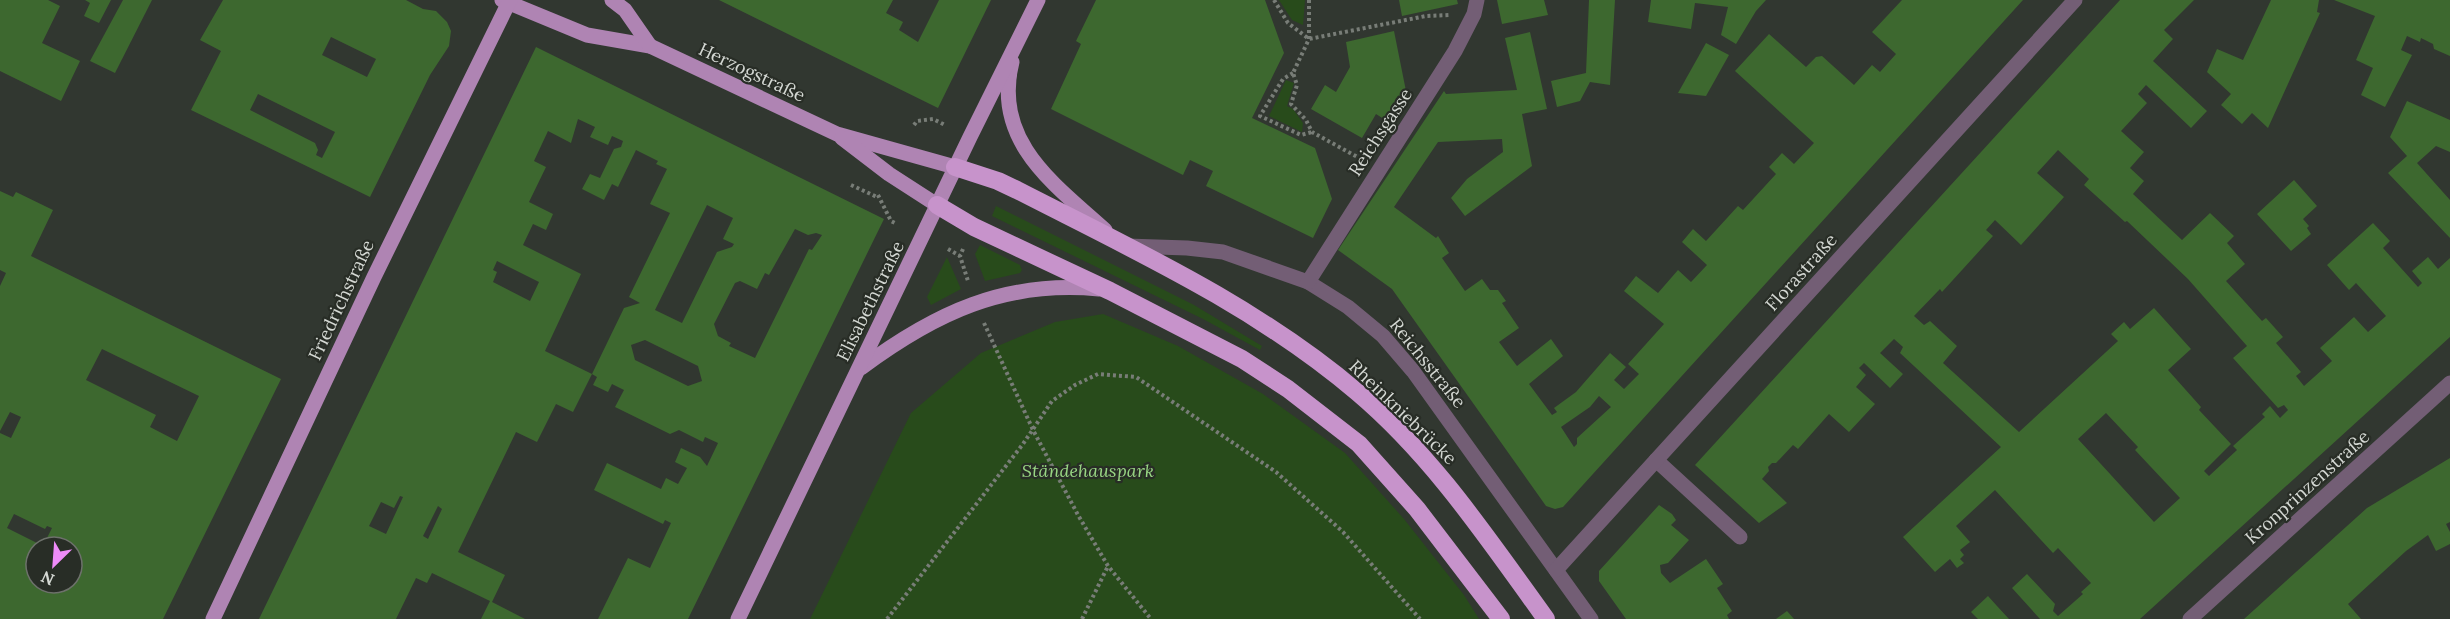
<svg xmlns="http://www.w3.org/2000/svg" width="2450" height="619" viewBox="0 0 2450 619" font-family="Lora,serif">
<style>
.green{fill:#284b1b}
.building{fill:#3d682f;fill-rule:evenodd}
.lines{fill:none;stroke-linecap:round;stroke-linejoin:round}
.path{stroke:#787d77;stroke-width:4;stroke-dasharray:3 3;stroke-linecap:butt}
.minor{stroke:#735e75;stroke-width:15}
.major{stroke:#af84b3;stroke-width:15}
.highway{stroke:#c793cb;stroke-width:18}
.labels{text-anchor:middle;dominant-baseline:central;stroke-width:4.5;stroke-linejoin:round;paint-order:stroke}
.street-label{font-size:18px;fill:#d4d8d3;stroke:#282d26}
.park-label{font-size:18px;font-style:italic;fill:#98d583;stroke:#282d26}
</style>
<rect width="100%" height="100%" fill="#313730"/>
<!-- green -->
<g class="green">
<path d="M1279,0H1305L1303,25L1292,20Z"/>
<path d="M1286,80L1294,83L1287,106L1293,109L1303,123L1302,132L1269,116Z"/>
<path d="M996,206L1194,305L1262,346L1260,350L1203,319L992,216Z"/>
<path d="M980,245L1020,265L1022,270L1020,273L985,281L975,254Z"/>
<path d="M947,257L961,289L931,305L927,297Z"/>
<path d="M1103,314L1178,346L1263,394L1345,453L1404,519L1464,595L1479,619H810L911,413L981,353L1055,322Z"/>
</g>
<!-- building -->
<g class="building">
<path d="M0,0H48L60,6L42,43L80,61L61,101L0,71Z"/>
<path d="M85,0H111L99,23L84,16L90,3Z"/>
<path d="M123,0H152L115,73L90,61Z"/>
<path d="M223,0H406L423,9L436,11L447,22L451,31L449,46L430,75L370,197L191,110L221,51L200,40ZM331,37L376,59L367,77L322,55ZM258,94L335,132L322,158L316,155L318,150L315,143L250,110Z"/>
<path d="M719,0H893L886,13L903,22L899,30L918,42L939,0H991L938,108Z"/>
<path d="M1096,0H1265L1284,53L1252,118L1315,148L1332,199L1313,238L1206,186L1213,171L1190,160L1183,175L1051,109L1081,44L1076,41Z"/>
<path d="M1399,0H1457L1458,4L1402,16Z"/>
<path d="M1497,0H1544L1548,15L1502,24Z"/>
<path d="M1589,0H1615L1610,85L1590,82L1580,101L1557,107L1551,81L1586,73Z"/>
<path d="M1651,0H1766L1756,11L1736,44L1721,35L1728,7L1695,3L1691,29L1648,22Z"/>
<path d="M1902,0H2023L1563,507L1555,509L1546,506L1392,289L1338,250L1444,91L1446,94L1517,90L1505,38L1530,32L1547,109L1522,114L1532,166L1465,216L1451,198L1467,179L1503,152L1502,139L1438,142L1394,207L1436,238L1438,236L1449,253L1442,258L1465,291L1482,279L1490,290H1498L1506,301L1502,303L1519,328L1499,342L1517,366L1551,339L1563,356L1529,384L1552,415L1557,412L1554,408L1576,392L1610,353L1626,367L1614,380L1624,389L1639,374L1628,364L1664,324L1624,291L1636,276L1658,293L1678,270L1691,282L1707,265L1682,242L1693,229L1706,241L1738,206L1743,210L1776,174L1769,167L1782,153L1794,164L1814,143L1735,71L1769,34L1806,67L1816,57L1822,56L1854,85L1872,65L1880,72L1896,54L1872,32ZM1599,396L1611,407L1577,438V444L1574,447L1561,427L1590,407Z"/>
<path d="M2120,0H2194L2164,30L2173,39L2153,61L2207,111L2191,128L2146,85L2138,94L2147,103L2121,131L2144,152L2130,168L2144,181L2133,194L2182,240L2210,213L2234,236L2227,243L2245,264L2226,281L2262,321L2266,318L2283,337L2276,343L2301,372L2296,376L2304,386L2332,361L2320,348L2354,317L2368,332L2386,316L2356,283L2349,290L2327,265L2373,223L2390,241L2383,248L2418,287L2422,283L2412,271L2428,257L2438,269L2450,258V337L2140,619H2040L2012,588L2027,574L2055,604L2053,611L2058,616L2083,594L2081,592L2091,583L2058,548L2053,553L1995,490L1956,526L1970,542L1960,550L1964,555L1960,559L1964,563L1957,568L1950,559L1935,572L1903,537L2001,447L1900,353L1903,347L1894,339L1880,353L1903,374L1890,388L1864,363L1859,368L1866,375L1856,387L1875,404L1849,432L1829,414L1798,449L1793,445L1776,463H1772L1768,467L1769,471L1762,479L1787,503L1759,523L1695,465ZM2058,150L2089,179L2084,185L2125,222L2127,221L2188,279L2247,346L2233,358L2278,408L2284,405L2288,410L2280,418L2270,406L2262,414L2265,417L2233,446L2237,450L2209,476L2204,471L2231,444L2199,410L2201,407L2168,370L2191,349L2154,308L2130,329L2124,322L2111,334L2118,341L2019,432L1943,363L1957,346L1930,321L1924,325L1914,316L1940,289L1942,292L1993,236L1986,230L1995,220L2021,245L2064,197L2037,173ZM2106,413L2138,447L2135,450L2180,498L2154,522L2078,439Z"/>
<path d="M2271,0H2319L2317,12L2320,13L2268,128L2252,113L2242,124L2221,105L2231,94L2207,72L2217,49L2243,60Z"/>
<path d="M2334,0H2450V56L2434,49L2433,44L2421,38L2420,42L2407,36L2401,50L2412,55L2385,107L2361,95L2373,68L2356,60L2375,16Z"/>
<path d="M1394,31L1406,91L1387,121L1376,114L1362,138L1311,109L1325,85L1336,92L1350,67L1346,42Z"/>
<path d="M1706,43L1729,55L1706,96L1678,93Z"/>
<path d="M536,47L884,219L688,619H598L628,558L650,568L671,523L665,520L663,524L594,490L607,463L661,489L666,478L678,484L687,468L675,462L681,448L700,457L707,466L718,443L705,437L703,442L679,430L670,434L615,407L624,390L612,384L608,392L593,385L597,377L592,374L624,308L640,303L629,297L670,213L650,204L667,169L656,164L658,161L636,150L618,187L612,184L604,200L582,189L590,174L600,178L614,149L621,147L623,141L612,136L608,145L590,137L595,127L578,119L571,143L548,131L534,161L546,167L529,202L553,214L546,230L533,224L523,245L581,274L545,351L592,374L573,412L556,404L537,442L516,432L458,552L505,575L492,602L525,619H481L490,601L432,573L427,583L416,578L396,619H259ZM707,205L733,218L723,239L734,244L732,247L717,252L682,323L655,310ZM795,229L808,235L816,233L822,235L812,250L809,249L755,358L729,346L731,343L718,336L714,324L735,283L740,281L757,289L765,273L769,275ZM497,261L539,282L530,301L493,282L497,272L493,270ZM645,340L698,366L702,381L688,386L635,360L631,345ZM400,496L403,497L386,534L369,526L381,502L394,508ZM438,506L442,509L428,539L423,536Z"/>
<path d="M2407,101L2450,120V152L2436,146L2417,163L2450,200V238L2388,173L2407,156L2390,137Z"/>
<path d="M2294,180L2317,206L2303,219L2309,226L2307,228L2311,234L2291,251L2257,214Z"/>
<path d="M0,191L13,197L16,192L53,210L31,256L281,379L163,619H0V433L11,438L21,417L10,412L0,431V286L6,273L0,270ZM102,349L199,396L177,441L150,427L156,415L86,380ZM14,514L45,529L47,526L52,528L43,546L7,528ZM36,547H72V583H36Z"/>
<path d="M2450,458V522L2446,524L2450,532V544L2436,551L2428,535L2406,551L2348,604L2361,619H2244L2367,508Z"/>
<path d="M1659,505L1672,514L1676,520L1671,525L1689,540L1668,563L1660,565L1661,573L1670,583L1706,559L1723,584L1717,588L1732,611L1727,615L1729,619H1626L1599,581V571Z"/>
<path d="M1988,596L1997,606L2009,619H1978L1971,612Z"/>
<path d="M1787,611L1794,619H1776Z"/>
</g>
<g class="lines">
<!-- path -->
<g class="path">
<path d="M1274,0L1288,23L1309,39L1426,16L1449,15"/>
<path d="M1309,0V39L1293,73L1297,85L1291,104L1306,120L1312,132L1361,159"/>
<path d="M1293,73L1283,79L1260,116L1301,135L1312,132"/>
<path d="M914,125L917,121L933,119L945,125"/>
<path d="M851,185L877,197"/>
<path d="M878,195L891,221L897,224"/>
<path d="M948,249L960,256"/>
<path d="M963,249L960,256L968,281"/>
<path d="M984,323L1033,430L1078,515L1108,566L1151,619"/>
<path d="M887,619L1023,444L1052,401L1075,385L1098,374L1136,377L1276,472L1343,532L1420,619"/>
<path d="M1082,619L1108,566"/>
</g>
<!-- minor -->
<g class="minor">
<path d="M1127,246L1187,248L1223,252L1308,282L1348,307L1383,336L1413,371L1591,619"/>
<path d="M1308,282L1455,51L1474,14L1477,0"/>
<path d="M1656,460L1740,537"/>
<path d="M1556,570L2075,0"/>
<path d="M2190,619L2450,383"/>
</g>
<!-- major -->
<g class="major">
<path d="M502,0L587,35L650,46L837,134L955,167"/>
<path d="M612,0L625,10L650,46"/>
<path d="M1012,62C992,141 1054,184 1105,230"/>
<path d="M842,138L889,174L937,205"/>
<path d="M861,368C935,313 1005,280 1099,289"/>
<path d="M213,619L374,277L510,0"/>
<path d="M738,619L970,137L1038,0"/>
</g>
<!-- highway -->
<g class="highway">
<path d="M955,167L998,181L1017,190C1134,250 1256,306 1357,392C1433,456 1488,539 1546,619"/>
<path d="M937,205L974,227L1110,291L1242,359L1288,389L1359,444L1417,509L1501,619"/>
</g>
</g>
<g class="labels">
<!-- street labels -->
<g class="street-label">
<text transform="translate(752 72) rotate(25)">Herzogstraße</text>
<text transform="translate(1380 132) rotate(-57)">Reichsgasse</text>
<text transform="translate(1801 272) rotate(-48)">Florastraße</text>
<text transform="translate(341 300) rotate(-65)">Friedrichstraße</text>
<text transform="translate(870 301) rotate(-64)">Elisabethstraße</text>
<text transform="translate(1428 363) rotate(51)">Reichsstraße</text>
<text transform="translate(1403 412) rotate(44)">Rheinkniebrücke</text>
<text transform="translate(2307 487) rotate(-42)">Kronprinzenstraße</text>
</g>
<!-- park labels -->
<g class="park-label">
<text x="1088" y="470">Ständehauspark</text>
</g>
</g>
<!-- north arrow -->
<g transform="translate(54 565) rotate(205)"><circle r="28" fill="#282d26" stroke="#6d716b" stroke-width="1.5"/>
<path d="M0-4.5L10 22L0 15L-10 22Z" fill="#ee8bf8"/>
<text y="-9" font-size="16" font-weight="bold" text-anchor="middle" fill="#d4d8d3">N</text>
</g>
</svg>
